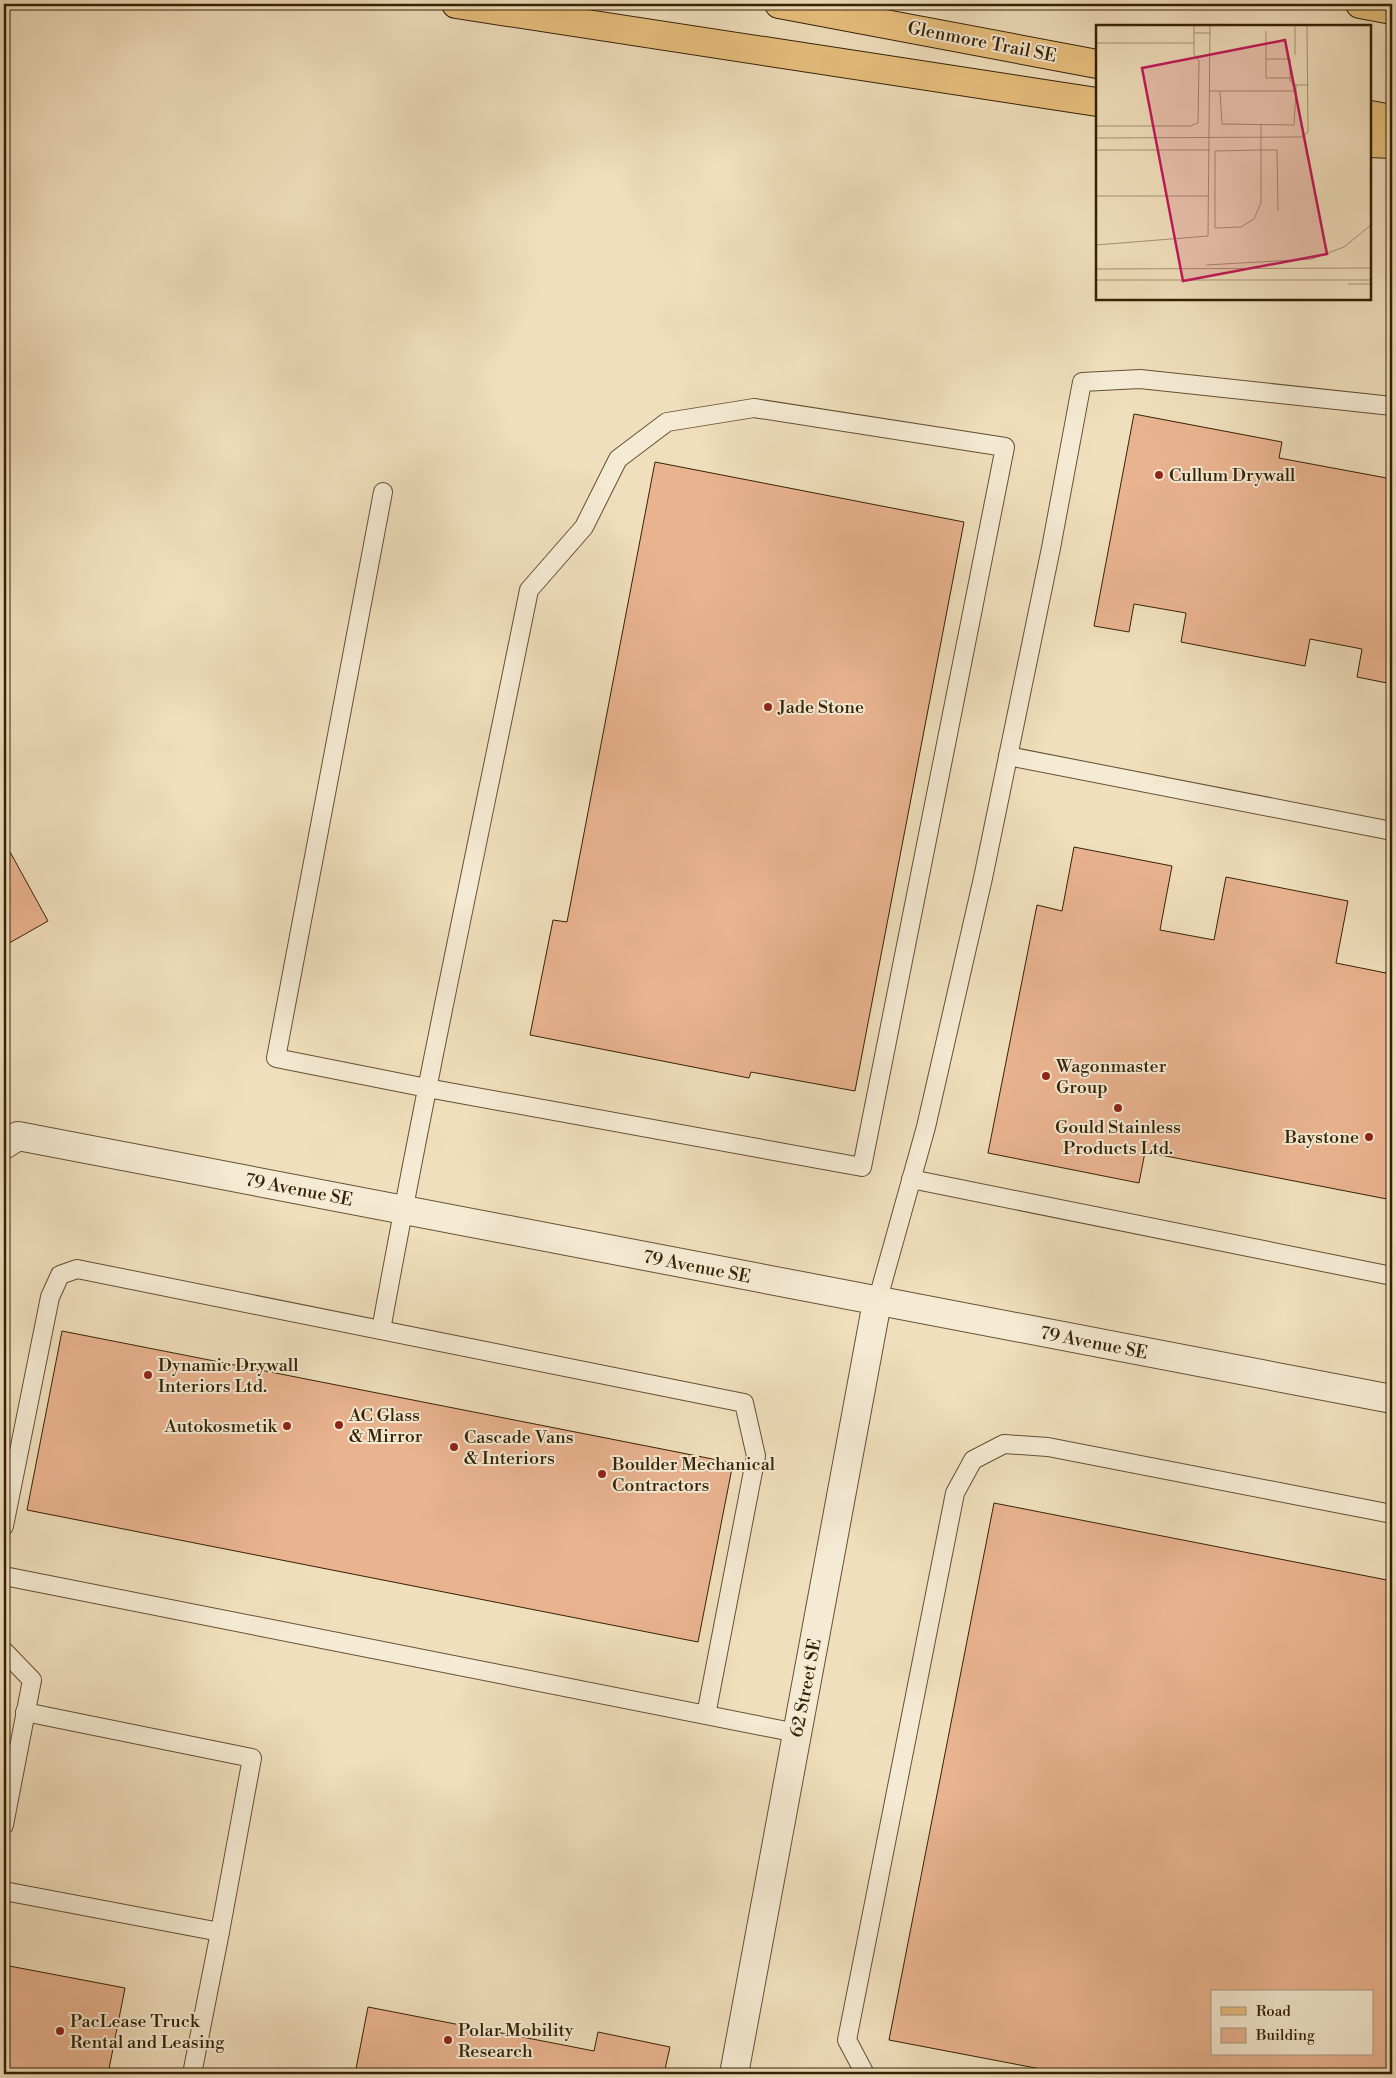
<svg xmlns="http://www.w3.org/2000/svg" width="1396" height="2078" viewBox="0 0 1396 2078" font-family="'Libre Bodoni',serif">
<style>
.building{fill:#e9b38f;stroke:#352206;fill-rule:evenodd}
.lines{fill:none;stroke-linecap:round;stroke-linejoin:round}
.lane-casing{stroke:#645134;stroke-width:20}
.street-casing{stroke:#645134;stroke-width:30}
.primary-casing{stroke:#352206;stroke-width:30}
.lane{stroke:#f5ead3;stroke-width:18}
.street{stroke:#f5ead3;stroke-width:28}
.primary{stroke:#e8c07e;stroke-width:28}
.poi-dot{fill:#8f2418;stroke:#f5ead3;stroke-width:2}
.labels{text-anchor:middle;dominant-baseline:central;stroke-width:4;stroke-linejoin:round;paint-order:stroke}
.street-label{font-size:18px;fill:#352206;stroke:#f5ead3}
.poi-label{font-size:18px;fill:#352206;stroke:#f5ead3;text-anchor:start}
.inset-road{fill:none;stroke:#a59373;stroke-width:1}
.view{fill:#c2185b;fill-opacity:0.15;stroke:#c2185b;stroke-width:2.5}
.inset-edge{fill:none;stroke:#352206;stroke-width:2.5}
</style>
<rect width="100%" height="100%" fill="#f0dfbc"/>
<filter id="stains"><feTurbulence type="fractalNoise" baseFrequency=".004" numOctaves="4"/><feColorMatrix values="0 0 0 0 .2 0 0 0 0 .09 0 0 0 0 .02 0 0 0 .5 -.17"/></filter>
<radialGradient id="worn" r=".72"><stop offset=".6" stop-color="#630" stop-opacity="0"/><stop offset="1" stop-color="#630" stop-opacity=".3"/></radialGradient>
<!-- building -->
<g class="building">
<path d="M1134,414L1282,442L1279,458L1392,479V684L1357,677L1362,649L1310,639L1305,666L1181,642L1186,613L1134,604L1129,632L1094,626Z"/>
<path d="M655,462L964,522L855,1091L751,1072L749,1078L530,1035L553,920L567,922Z"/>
<path d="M4,841L48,921L4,946Z"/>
<path d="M1074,847L1172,866L1160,930L1214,940L1226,877L1348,901L1336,963L1386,973L1392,940V1200L1145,1152L1139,1183L988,1153L1037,905L1062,911Z"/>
<path d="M62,1331L733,1463L698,1642L27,1510Z"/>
<path d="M994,1503L1392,1581V2074H1067L889,2040ZM1212,1992H1372V2054H1212Z"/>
<path d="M4,1965L125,1988L108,2074H4Z"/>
<path d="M368,2007L594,2051L598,2032L670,2047L664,2074H355Z"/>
</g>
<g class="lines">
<!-- lane casing -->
<g class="lane-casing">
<g id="lane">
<path d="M1008,756L1392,831"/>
<path d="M911,1179L1392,1276"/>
<path d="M877,1302L926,1127L983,878L1051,548L1082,382L1140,379L1392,406"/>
<path d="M381,1330C426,1082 479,837 529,590L584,527L618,459L667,422L754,408L1005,447L862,1167L427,1088L276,1058L383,492"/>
<path d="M4,1526L50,1297L60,1275L77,1269L744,1403L756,1456L706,1715"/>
<path d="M4,1576L797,1733"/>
<path d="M4,1651L32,1680L4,1825"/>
<path d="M25,1712L252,1758L220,1932"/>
<path d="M4,1891L220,1932L192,2074"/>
<path d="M865,2074L847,2040L955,1493L973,1460L1004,1444L1048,1447L1392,1514"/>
</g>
</g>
<!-- street casing -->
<g class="street-casing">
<g id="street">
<path d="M4,1145L18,1136L1392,1399"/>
<path d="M734,2074L877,1302"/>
</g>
</g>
<!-- primary casing -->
<g class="primary-casing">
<g id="primary">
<path d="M456,4L1097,102"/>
<path d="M779,4L1097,64"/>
<path d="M1360,4L1392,10"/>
<path d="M1370,115L1392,119"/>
<path d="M1370,143L1392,144"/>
</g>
</g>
<!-- lane -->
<use href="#lane" class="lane"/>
<!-- street -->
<use href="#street" class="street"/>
<!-- primary -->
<use href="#primary" class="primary"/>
</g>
<!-- markers -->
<g class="poi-dot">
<circle cx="1159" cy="475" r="5"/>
<circle cx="768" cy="707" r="5"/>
<circle cx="1046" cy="1076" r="5"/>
<circle cx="1118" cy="1108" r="5"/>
<circle cx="1369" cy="1137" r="5"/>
<circle cx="148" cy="1375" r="5"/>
<circle cx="339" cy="1425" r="5"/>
<circle cx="287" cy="1426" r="5"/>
<circle cx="454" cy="1447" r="5"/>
<circle cx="602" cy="1474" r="5"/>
<circle cx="60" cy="2031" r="5"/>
<circle cx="448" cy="2040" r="5"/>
</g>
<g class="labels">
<!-- street labels -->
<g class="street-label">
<text transform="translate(982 42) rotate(11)">Glenmore Trail SE</text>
<text transform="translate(299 1190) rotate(11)">79 Avenue SE</text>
<text transform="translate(697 1267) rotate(11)">79 Avenue SE</text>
<text transform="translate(1094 1343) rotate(11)">79 Avenue SE</text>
<text transform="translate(806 1688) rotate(-79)">62 Street SE</text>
</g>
<!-- poi labels -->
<g class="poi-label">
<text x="1169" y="475">Cullum Drywall</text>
<text x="778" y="707">Jade Stone</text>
<text x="1056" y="1066">Wagonmaster<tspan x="1056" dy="21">Group</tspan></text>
<text x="1118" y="1127" text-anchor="middle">Gould Stainless<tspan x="1118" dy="21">Products Ltd.</tspan></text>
<text x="1359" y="1137" text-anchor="end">Baystone</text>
<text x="158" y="1365">Dynamic Drywall<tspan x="158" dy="21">Interiors Ltd.</tspan></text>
<text x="349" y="1415">AC Glass<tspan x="349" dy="21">&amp; Mirror</tspan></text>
<text x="277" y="1426" text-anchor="end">Autokosmetik</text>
<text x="464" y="1437">Cascade Vans<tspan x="464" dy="21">&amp; Interiors</tspan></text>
<text x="612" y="1464">Boulder Mechanical<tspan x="612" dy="21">Contractors</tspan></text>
<text x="70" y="2021">PacLease Truck<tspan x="70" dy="21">Rental and Leasing</tspan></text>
<text x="458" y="2030">Polar Mobility<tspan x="458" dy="21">Research</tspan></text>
</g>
</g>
<!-- overview -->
<g transform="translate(1096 25)">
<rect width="275" height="275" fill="#f0dfbc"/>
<path class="inset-road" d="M199,0V30M170,6V34H194V56L200,60M98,8H114M0,18H98M170,34V53H194M114,66H200V60H211M124,66L126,99L198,100L200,66M165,99V178L158,194L145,202L119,203V126L165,125H181L182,186M0,101H94L102,98L103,36L98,29V0M0,113L206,112L212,107L211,0M0,125H114M0,171H112M0,220L112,211L114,0M110,240L216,234L248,222L275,200M0,244L275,243M0,255H275M252,259H275"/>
<path class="view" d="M189,15L231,229L87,256L46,43Z"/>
<rect width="275" height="275" class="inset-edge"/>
</g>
<!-- margin -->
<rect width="1396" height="2078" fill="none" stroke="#f0dfbc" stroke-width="20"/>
<rect x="5" y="5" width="1386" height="2068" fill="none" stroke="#352206" stroke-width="2.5"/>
<rect x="10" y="10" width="1376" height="2058" fill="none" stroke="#352206"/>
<!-- legend -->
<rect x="1211" y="1990" width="162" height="65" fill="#f5ead3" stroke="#a89a81"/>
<rect x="1221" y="2007" width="25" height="8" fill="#e8c07e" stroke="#a89a81"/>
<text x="1256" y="2016" font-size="15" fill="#352206">Road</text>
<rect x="1221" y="2028" width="25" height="15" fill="#e9b38f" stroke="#a89a81"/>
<text x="1256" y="2040" font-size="15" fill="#352206">Building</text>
<rect width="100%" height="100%" filter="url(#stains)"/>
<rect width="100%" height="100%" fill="url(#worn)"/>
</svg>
